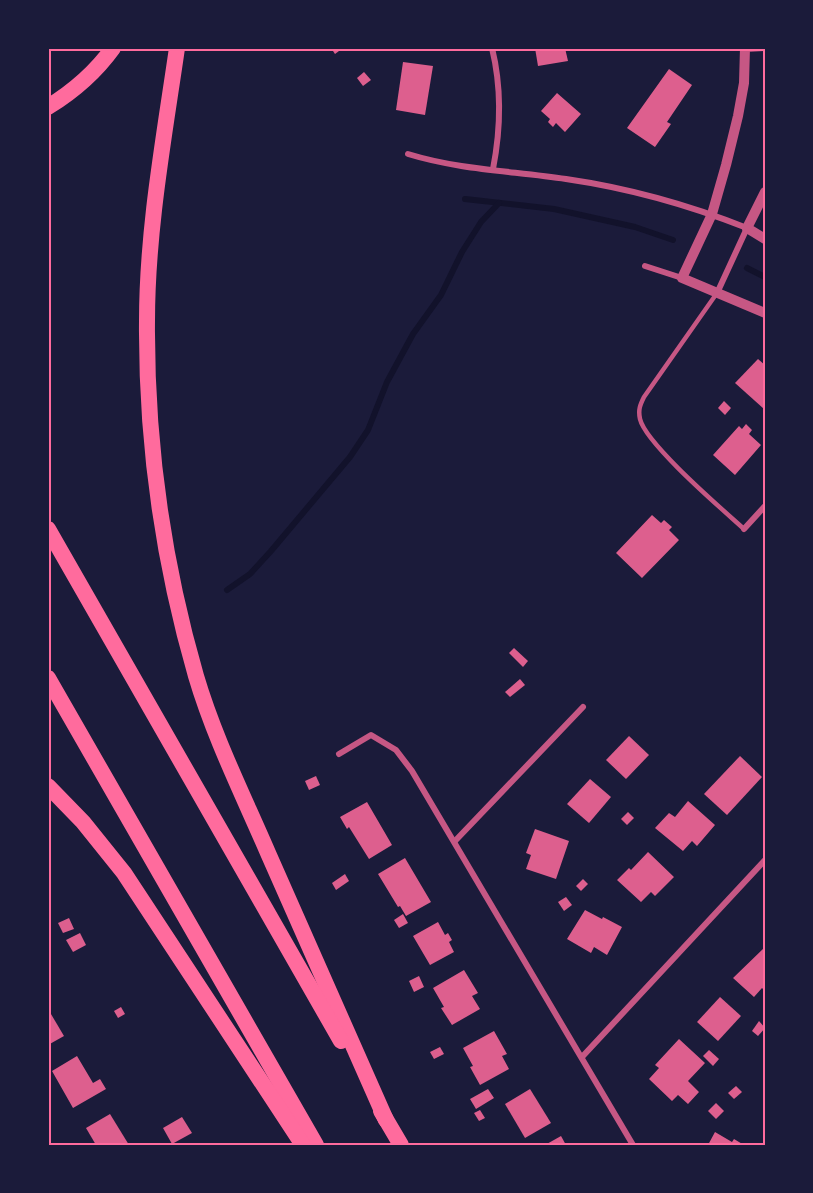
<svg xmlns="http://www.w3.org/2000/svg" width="813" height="1193" viewBox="0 0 813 1193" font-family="Inter,sans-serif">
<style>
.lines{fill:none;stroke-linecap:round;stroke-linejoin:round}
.stream{stroke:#12122b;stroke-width:6}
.building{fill:#dd5f8e}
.service{stroke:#c65784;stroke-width:4.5}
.minor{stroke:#c65784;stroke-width:6}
.tertiary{stroke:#c65784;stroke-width:10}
.motorway{stroke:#ff6b9d;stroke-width:16}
.neatline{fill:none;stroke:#ff6b9d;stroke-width:2}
</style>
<rect width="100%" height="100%" fill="#1b1b3a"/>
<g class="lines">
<!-- stream -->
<g class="stream">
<path d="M465,199L554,209L635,227L673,240"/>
<path d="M747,268L765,277"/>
<path d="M227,590L250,574L271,551L350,457L368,430L387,382L413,334L441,295L462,252L481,222L499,203"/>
</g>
</g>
<!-- building -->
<g class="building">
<path d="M331,48H343L335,54Z"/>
<path d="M535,48H565L568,61L538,66Z"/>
<path d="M403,62L433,66L425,115L396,110Z"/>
<path d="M669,69L692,85L667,122L671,124L655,147L627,128Z"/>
<path d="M364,72L371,80L363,86L357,78Z"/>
<path d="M557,93L581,114L565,132L556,123L553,127L548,122L550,119L541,111Z"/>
<path d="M758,359L765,365V410L735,383Z"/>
<path d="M724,401L731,408L725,415L718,408Z"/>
<path d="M746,424L752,430L749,434L761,445L735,475L713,455L739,426L742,429Z"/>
<path d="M652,515L661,523L664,520L672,527L669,530L679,540L642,578L616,553Z"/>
<path d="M514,648L528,661L523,667L509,653Z"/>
<path d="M520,679L525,685L510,697L505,692Z"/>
<path d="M629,736L649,755L626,779L606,760Z"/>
<path d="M740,756L762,777L727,815L704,794Z"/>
<path d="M316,776L320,785L309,790L305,781Z"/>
<path d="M590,779L611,797L589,823L567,804Z"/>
<path d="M688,801L715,825L697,846L692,841L683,851L655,828L669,813L675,817Z"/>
<path d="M367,802L392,845L369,859L349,827L347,829L340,817Z"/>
<path d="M628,812L634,818L627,825L621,819Z"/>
<path d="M535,829L569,841L556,879L526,869L531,855L526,853Z"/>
<path d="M648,852L674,877L655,896L651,892L641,902L617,880L629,868L631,870Z"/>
<path d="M405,858L431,902L406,916L400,906L398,907L378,874Z"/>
<path d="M345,874L349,881L336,890L332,883Z"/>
<path d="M583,879L588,884L581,891L576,886Z"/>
<path d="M566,897L572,905L564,911L558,902Z"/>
<path d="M585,910L602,919L603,917L622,927L607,955L594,947L591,953L567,939Z"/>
<path d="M403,914L408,923L399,928L394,920Z"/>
<path d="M69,918L74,929L63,933L58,923Z"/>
<path d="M438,922L445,935L448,933L452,940L449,942L454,952L430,965L413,936Z"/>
<path d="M80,933L86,945L73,952L66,940Z"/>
<path d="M765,947V991L762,988L754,997L733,978Z"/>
<path d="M464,970L478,993L472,996L480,1009L452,1025L441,1008L444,1007L433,988Z"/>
<path d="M419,976L424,987L414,992L409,981Z"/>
<path d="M720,997L741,1016L718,1041L697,1022Z"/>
<path d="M121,1007L125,1014L118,1018L114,1011Z"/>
<path d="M48,1009L64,1036L48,1045Z"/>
<path d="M759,1021L765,1028L758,1036L752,1031Z"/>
<path d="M494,1031L507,1054L502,1056L509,1069L480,1085L470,1067L473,1066L463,1048Z"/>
<path d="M679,1039L705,1063L688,1081L699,1092L688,1104L678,1095L672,1101L649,1079L659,1068L655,1065Z"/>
<path d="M440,1047L444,1054L434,1059L430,1052Z"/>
<path d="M709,1050L719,1059L713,1066L703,1056Z"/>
<path d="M77,1056L93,1083L100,1079L106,1089L73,1108L52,1071Z"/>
<path d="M736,1086L742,1092L734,1099L728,1093Z"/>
<path d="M488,1089L494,1098L476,1109L470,1099Z"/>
<path d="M530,1089L551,1123L525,1138L505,1104Z"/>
<path d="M716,1103L724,1111L716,1119L708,1111Z"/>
<path d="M480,1110L485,1118L479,1121L474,1113Z"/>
<path d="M110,1114L129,1145H96L86,1128Z"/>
<path d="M182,1117L192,1133L172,1144L163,1128Z"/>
<path d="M715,1132L732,1142L734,1139L744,1145H708Z"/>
<path d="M561,1136L566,1145H545Z"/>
</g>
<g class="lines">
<!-- service -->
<path class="service" d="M717,293L644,397C640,405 638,410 640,419C646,444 722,509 744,529"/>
<!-- minor -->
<g class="minor">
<path d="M492,48C502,89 501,128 493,169"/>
<path d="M746,49L765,48"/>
<path d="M408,154C460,170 514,171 566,179C628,188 689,205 747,228L718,291"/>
<path d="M645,266L682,278"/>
<path d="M744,529L765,506"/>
<path d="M339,754L371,735L396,750L412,771L633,1145"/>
<path d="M455,841L583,707"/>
<path d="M582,1057L765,860"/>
</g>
<!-- tertiary -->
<g class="tertiary">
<path d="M745,48L744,83L738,116L726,165L712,214L682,278L765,313"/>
<path d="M765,192L747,228L765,239"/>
</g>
<!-- motorway -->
<g class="motorway">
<path d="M177,48C164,138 147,230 147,321C146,440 163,562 196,676C214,737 243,795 268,853C308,942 347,1031 386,1120"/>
<path d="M48,107C74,91 95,73 113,48"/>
<path d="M48,529L341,1041"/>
<path d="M48,678L316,1145"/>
<path d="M48,786L83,822L124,873L303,1145"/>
<path d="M381,1111L401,1145"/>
</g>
</g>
<!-- border -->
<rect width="813" height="1193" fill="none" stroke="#1b1b3a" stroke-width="99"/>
<rect x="50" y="50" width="714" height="1094" class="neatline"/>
</svg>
